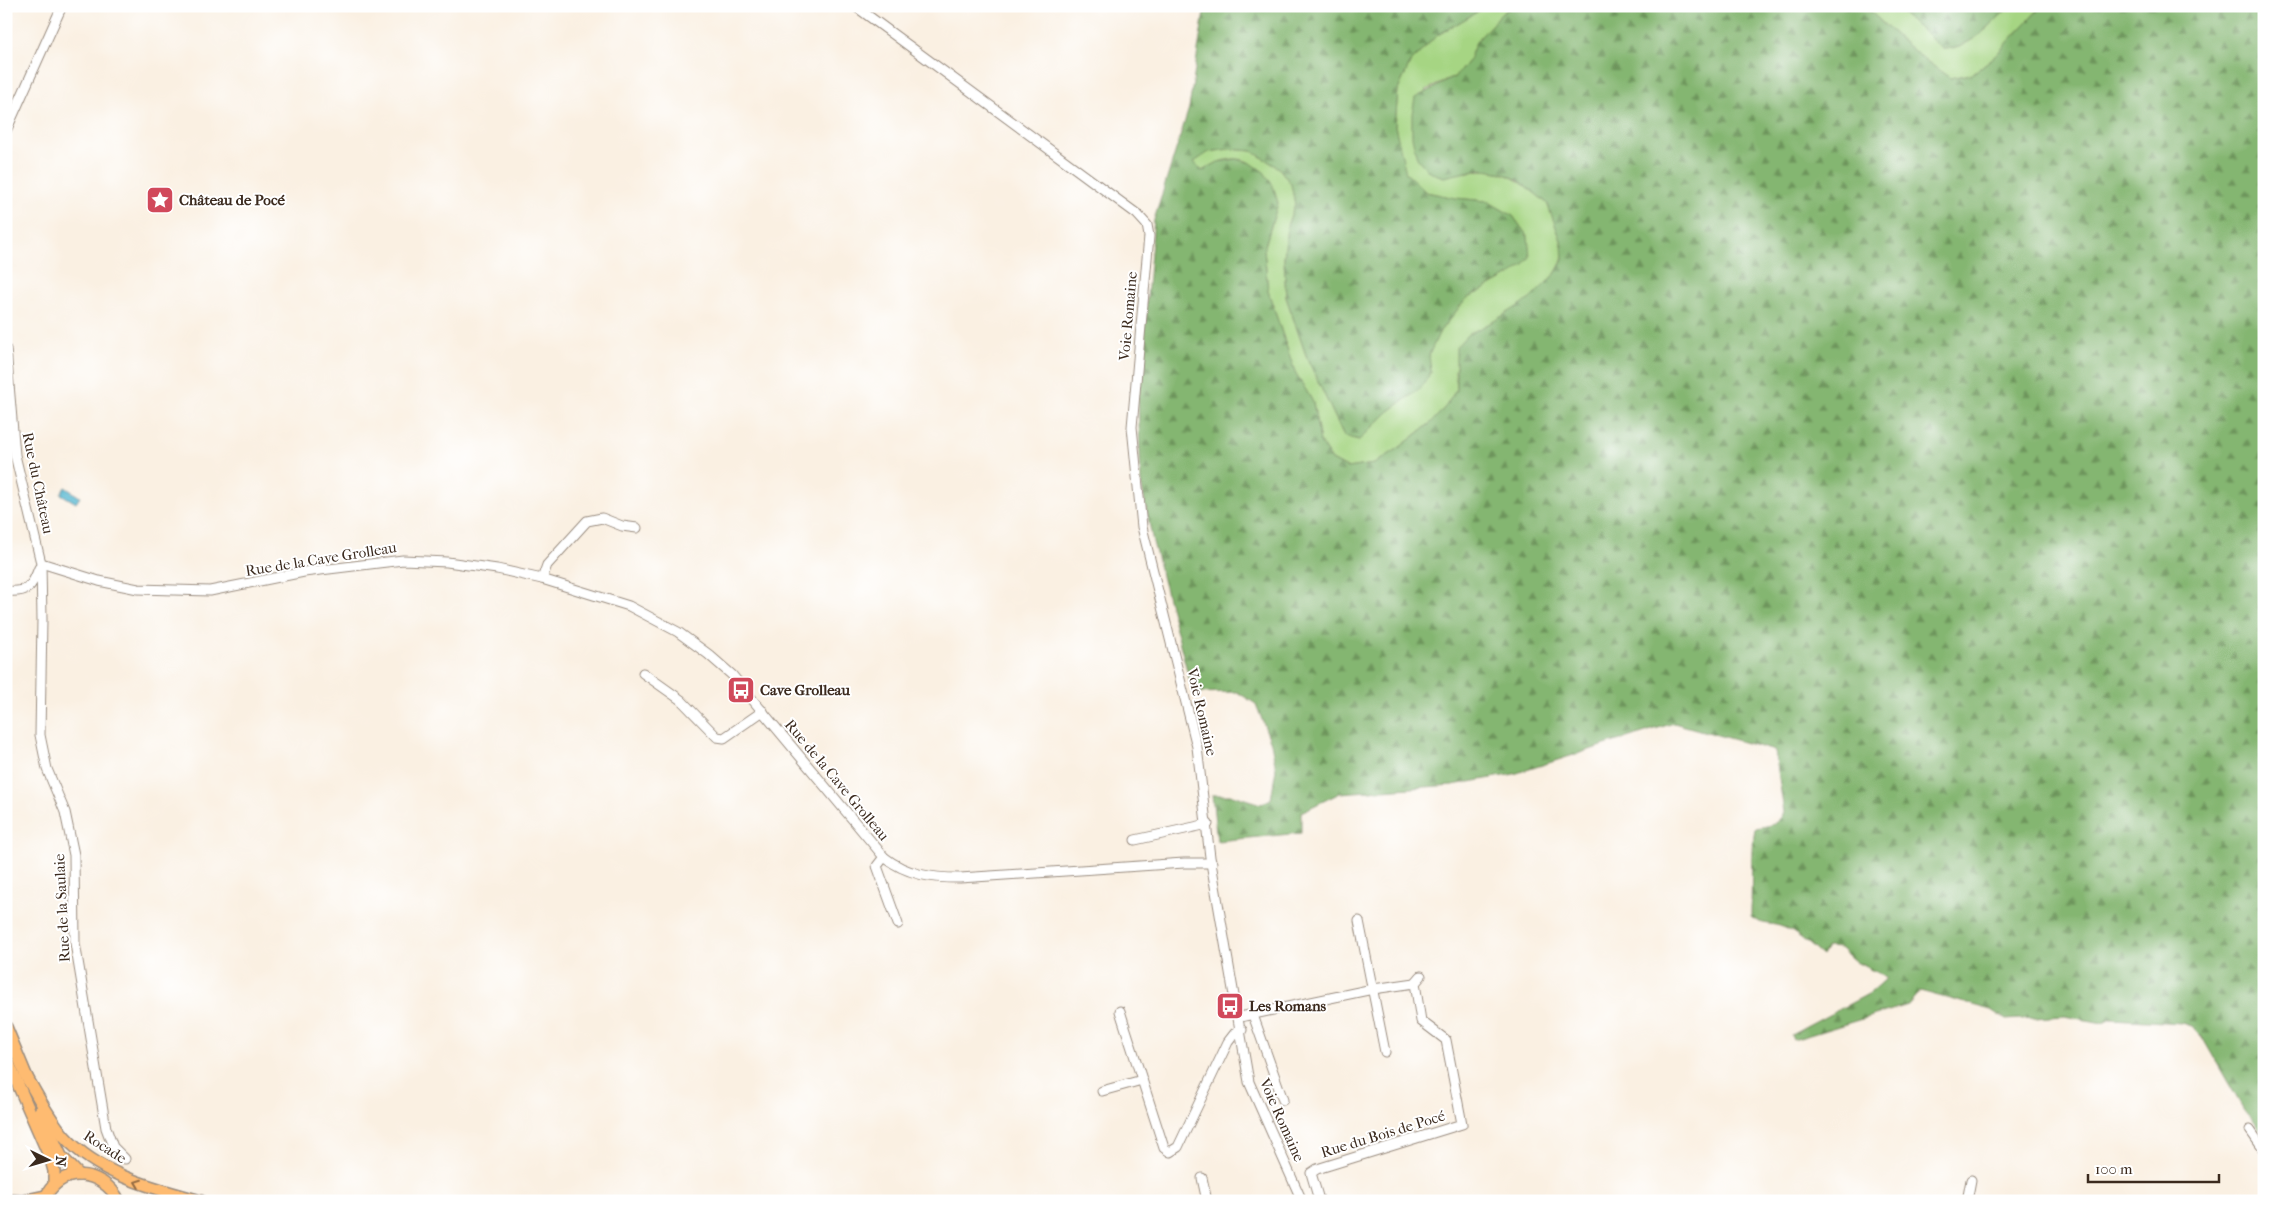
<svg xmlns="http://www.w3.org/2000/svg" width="2270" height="1207" viewBox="0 0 2270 1207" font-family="'IM FELL French Canon',serif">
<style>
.grass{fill:#a6d583;stroke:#708050}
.forest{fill:url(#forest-firs);stroke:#607048}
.water{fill:#4eb3cd;stroke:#446e76}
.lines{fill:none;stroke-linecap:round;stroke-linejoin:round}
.minor-casing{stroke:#9a8d80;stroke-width:11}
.major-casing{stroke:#9a8d80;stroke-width:14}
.minor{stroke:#fff;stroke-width:9}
.major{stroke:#febb71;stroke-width:11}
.oneway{stroke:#936b43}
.labels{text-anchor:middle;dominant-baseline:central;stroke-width:4;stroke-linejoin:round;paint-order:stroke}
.poi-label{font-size:15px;font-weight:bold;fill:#3b2a1e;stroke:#fff;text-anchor:start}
.street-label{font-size:15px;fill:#3b2a1e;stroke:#fff}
</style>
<defs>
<pattern id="forest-firs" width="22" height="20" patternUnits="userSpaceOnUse" patternTransform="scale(1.25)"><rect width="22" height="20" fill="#84b671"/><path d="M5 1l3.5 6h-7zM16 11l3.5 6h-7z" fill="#6d945c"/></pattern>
</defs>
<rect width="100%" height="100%" fill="#fff"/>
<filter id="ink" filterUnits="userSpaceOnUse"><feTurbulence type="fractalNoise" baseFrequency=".02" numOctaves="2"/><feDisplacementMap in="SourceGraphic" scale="10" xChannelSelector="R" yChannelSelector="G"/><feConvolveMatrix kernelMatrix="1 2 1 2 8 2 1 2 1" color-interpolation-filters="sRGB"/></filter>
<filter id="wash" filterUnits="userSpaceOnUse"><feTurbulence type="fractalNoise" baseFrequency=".0096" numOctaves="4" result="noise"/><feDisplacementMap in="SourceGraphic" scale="20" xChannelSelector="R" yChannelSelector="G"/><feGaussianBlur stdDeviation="1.12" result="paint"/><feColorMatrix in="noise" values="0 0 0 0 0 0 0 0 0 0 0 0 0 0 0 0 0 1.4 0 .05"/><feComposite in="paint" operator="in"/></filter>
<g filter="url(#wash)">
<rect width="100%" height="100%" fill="#faf0e2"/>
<!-- grass -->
<g class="grass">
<path d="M1487,6H1513L1501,14L1476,42L1469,60L1456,76L1426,90L1465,173C1494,165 1511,175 1534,192C1538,196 1545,200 1548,205C1552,212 1554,221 1557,230C1561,239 1566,252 1561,263C1545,299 1500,318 1467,335L1455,370L1456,390L1446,406L1432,422L1399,448L1374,464L1347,468L1332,460L1320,442L1313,402L1295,372L1268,291L1264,249L1278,203C1272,195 1257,168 1250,163C1235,153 1215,163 1202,171L1194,162L1208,152L1229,149L1252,151L1279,168L1291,184L1295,204L1287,226L1284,259L1286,297L1307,358L1344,436L1359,440L1389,411L1421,388L1431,372L1428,355L1440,331L1466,299L1510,275L1528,237L1513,216L1487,201L1455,198L1426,192L1405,173L1395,126L1398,90L1410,63L1436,36Z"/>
<path d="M1646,6H1686L1668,11Z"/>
<path d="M1865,6H1894L1943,49C1971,48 1991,25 2010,6H2042L1995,56L1972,74L1950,78C1919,57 1892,33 1865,6Z"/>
</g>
<!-- forest -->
<g class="forest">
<path d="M1205,6H1487L1436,36L1410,63L1398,90L1395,126L1406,173L1426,192L1455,198L1487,201L1513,216L1528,237L1530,257L1524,265L1510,275L1466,299L1440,331L1429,355L1431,372L1421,388L1389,411L1359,440L1344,436L1307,358L1286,297L1284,259L1287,226L1295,204L1291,184L1279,168L1252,151L1229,149L1209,152L1194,162L1202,171L1218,162L1236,159L1251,163L1264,172L1273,186L1278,203L1264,249L1268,291L1295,372L1313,402L1320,442L1332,460L1347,468L1374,464L1399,448L1432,422L1446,406L1456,390V347L1467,335L1494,321L1530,299L1555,274L1563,260L1562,243L1547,203L1518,180L1503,173L1480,169L1444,177L1429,172L1417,158L1412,137V114L1415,98L1456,76L1469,60L1476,42L1501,14L1513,6H1646L1668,11L1686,6H1865C1892,33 1919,57 1950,78L1972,74L1995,56L2042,6H2264V1134L2244,1110L2202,1037L2192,1026L2182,1023L2111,1019L2103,1023L2064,1016L2006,1020L1991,1010L1920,991L1908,1005L1793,1040L1791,1035L1870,993L1887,978L1856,962L1840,948L1827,947L1822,956C1810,946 1796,931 1780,926C1770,923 1760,925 1751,917L1752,851L1755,828C1768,826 1779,825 1784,812L1775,751L1674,723L1514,774L1453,785L1340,793L1301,812V833L1217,841L1212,795H1232L1261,804L1271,799L1276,769L1271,743L1256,704L1237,692L1193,693L1153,542L1141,483L1138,397L1154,220L1189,108Z"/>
<path d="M1894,6H2010C1991,25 1971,48 1943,49Z"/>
</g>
<!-- water -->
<path class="water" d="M65,487L80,497L76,503L61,494Z"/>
</g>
<g filter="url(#ink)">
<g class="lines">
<!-- minor casing -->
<g class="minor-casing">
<g id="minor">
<path d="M855,6L1137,214L1147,225L1149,236L1132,427L1142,527L1197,747L1210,857L1249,1082L1302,1201"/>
<path d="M6,131L62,6"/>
<path d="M6,349L15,455L41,563L42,620L40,735L47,769L65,812L74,855L75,943L106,1128L113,1147L125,1159"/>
<path d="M41,563L99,581L138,589L210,591L304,572L403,560L447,562L497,569L542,579L629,606L678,632L708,654L732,675L884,857C907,875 931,878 960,878L1184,863H1212"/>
<path d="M542,579L547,565L587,521L602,518L622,526L637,528"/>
<path d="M6,591C28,593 32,587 39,568"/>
<path d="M643,673L681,700L717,737L724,738L763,711"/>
<path d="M1135,840L1208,824"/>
<path d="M884,857L877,866L898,924"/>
<path d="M1359,921L1385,1052"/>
<path d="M1120,1011L1164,1148L1170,1152L1178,1147L1228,1042L1235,1033L1242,1030"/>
<path d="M1253,1015L1283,1100"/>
<path d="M1240,1017L1373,989L1415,983"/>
<path d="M1102,1091L1142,1080"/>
<path d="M2250,1130L2264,1150"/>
<path d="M1202,1178L1207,1201"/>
<path d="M1319,1200L1311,1173L1317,1169L1462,1124L1446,1040L1421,1021L1415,983L1421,976"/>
<path d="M1967,1201L1971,1180"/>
</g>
</g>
<!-- major casing -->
<g class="major-casing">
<g id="major">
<path d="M6,1027L28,1080"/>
<path d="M6,1057L51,1160L54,1171V1185"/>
<path d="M25,1074C37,1095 48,1117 64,1136C99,1175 153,1188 201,1201"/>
<path d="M40,1111L61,1156L79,1175"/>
<path d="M6,1200L22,1201L45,1196"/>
<path d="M44,1201C58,1164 103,1169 119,1201"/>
</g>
</g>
<!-- minor -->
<use href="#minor" class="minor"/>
<!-- major -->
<use href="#major" class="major"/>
</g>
<!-- one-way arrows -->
<defs><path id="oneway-chevron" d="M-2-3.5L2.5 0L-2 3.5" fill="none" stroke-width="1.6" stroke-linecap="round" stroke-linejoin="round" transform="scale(1.25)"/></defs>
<use class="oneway" href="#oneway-chevron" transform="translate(138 1183) rotate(-159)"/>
</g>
<!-- icons -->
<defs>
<g id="sight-square" transform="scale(1.4375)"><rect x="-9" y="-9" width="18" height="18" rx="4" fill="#d1495b" stroke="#fff"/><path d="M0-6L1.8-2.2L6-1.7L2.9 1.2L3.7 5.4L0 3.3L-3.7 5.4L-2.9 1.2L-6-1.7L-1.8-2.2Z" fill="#fff"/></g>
<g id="bus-square" transform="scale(1.4375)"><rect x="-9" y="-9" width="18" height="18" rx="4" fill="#d1495b" stroke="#fff"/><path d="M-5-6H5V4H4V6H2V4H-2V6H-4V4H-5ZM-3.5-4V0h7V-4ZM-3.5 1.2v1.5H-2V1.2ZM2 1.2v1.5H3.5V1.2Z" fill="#fff"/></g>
</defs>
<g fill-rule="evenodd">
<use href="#sight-square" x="160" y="200"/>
<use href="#bus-square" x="741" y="690"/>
<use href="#bus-square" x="1230" y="1006"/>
</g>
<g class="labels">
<!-- poi labels -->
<g class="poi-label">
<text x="179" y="200">Château de Pocé</text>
<text x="760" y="690">Cave Grolleau</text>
<text x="1249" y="1006">Les Romans</text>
</g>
<!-- street labels -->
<g class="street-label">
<text transform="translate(1128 316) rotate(-85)">Voie Romaine</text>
<text transform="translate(38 483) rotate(78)">Rue du Château</text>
<text transform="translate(321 559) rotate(-9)">Rue de la Cave Grolleau</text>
<text transform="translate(1202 712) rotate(77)">Voie Romaine</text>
<text transform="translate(837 780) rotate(50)">Rue de la Cave Grolleau</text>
<text transform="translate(62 908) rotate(-93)">Rue de la Saulaie</text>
<text transform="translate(1282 1120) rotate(66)">Voie Romaine</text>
<text transform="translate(1383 1134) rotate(-17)">Rue du Bois de Pocé</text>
<text transform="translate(105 1147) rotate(33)">Rocade</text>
</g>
</g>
<!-- margin -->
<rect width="2270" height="1207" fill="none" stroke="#fff" stroke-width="25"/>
<!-- north arrow -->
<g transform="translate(48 1160) rotate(95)" stroke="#ffffff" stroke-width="4" paint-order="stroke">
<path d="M0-4L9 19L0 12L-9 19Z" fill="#3b2a1e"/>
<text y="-8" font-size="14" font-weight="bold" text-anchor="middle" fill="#3b2a1e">N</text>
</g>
<!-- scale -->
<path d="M2088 1174v8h131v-8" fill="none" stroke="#3b2a1e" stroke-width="2.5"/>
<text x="2095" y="1174" font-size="15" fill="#3b2a1e" stroke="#ffffff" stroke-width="4" paint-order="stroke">100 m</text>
</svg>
